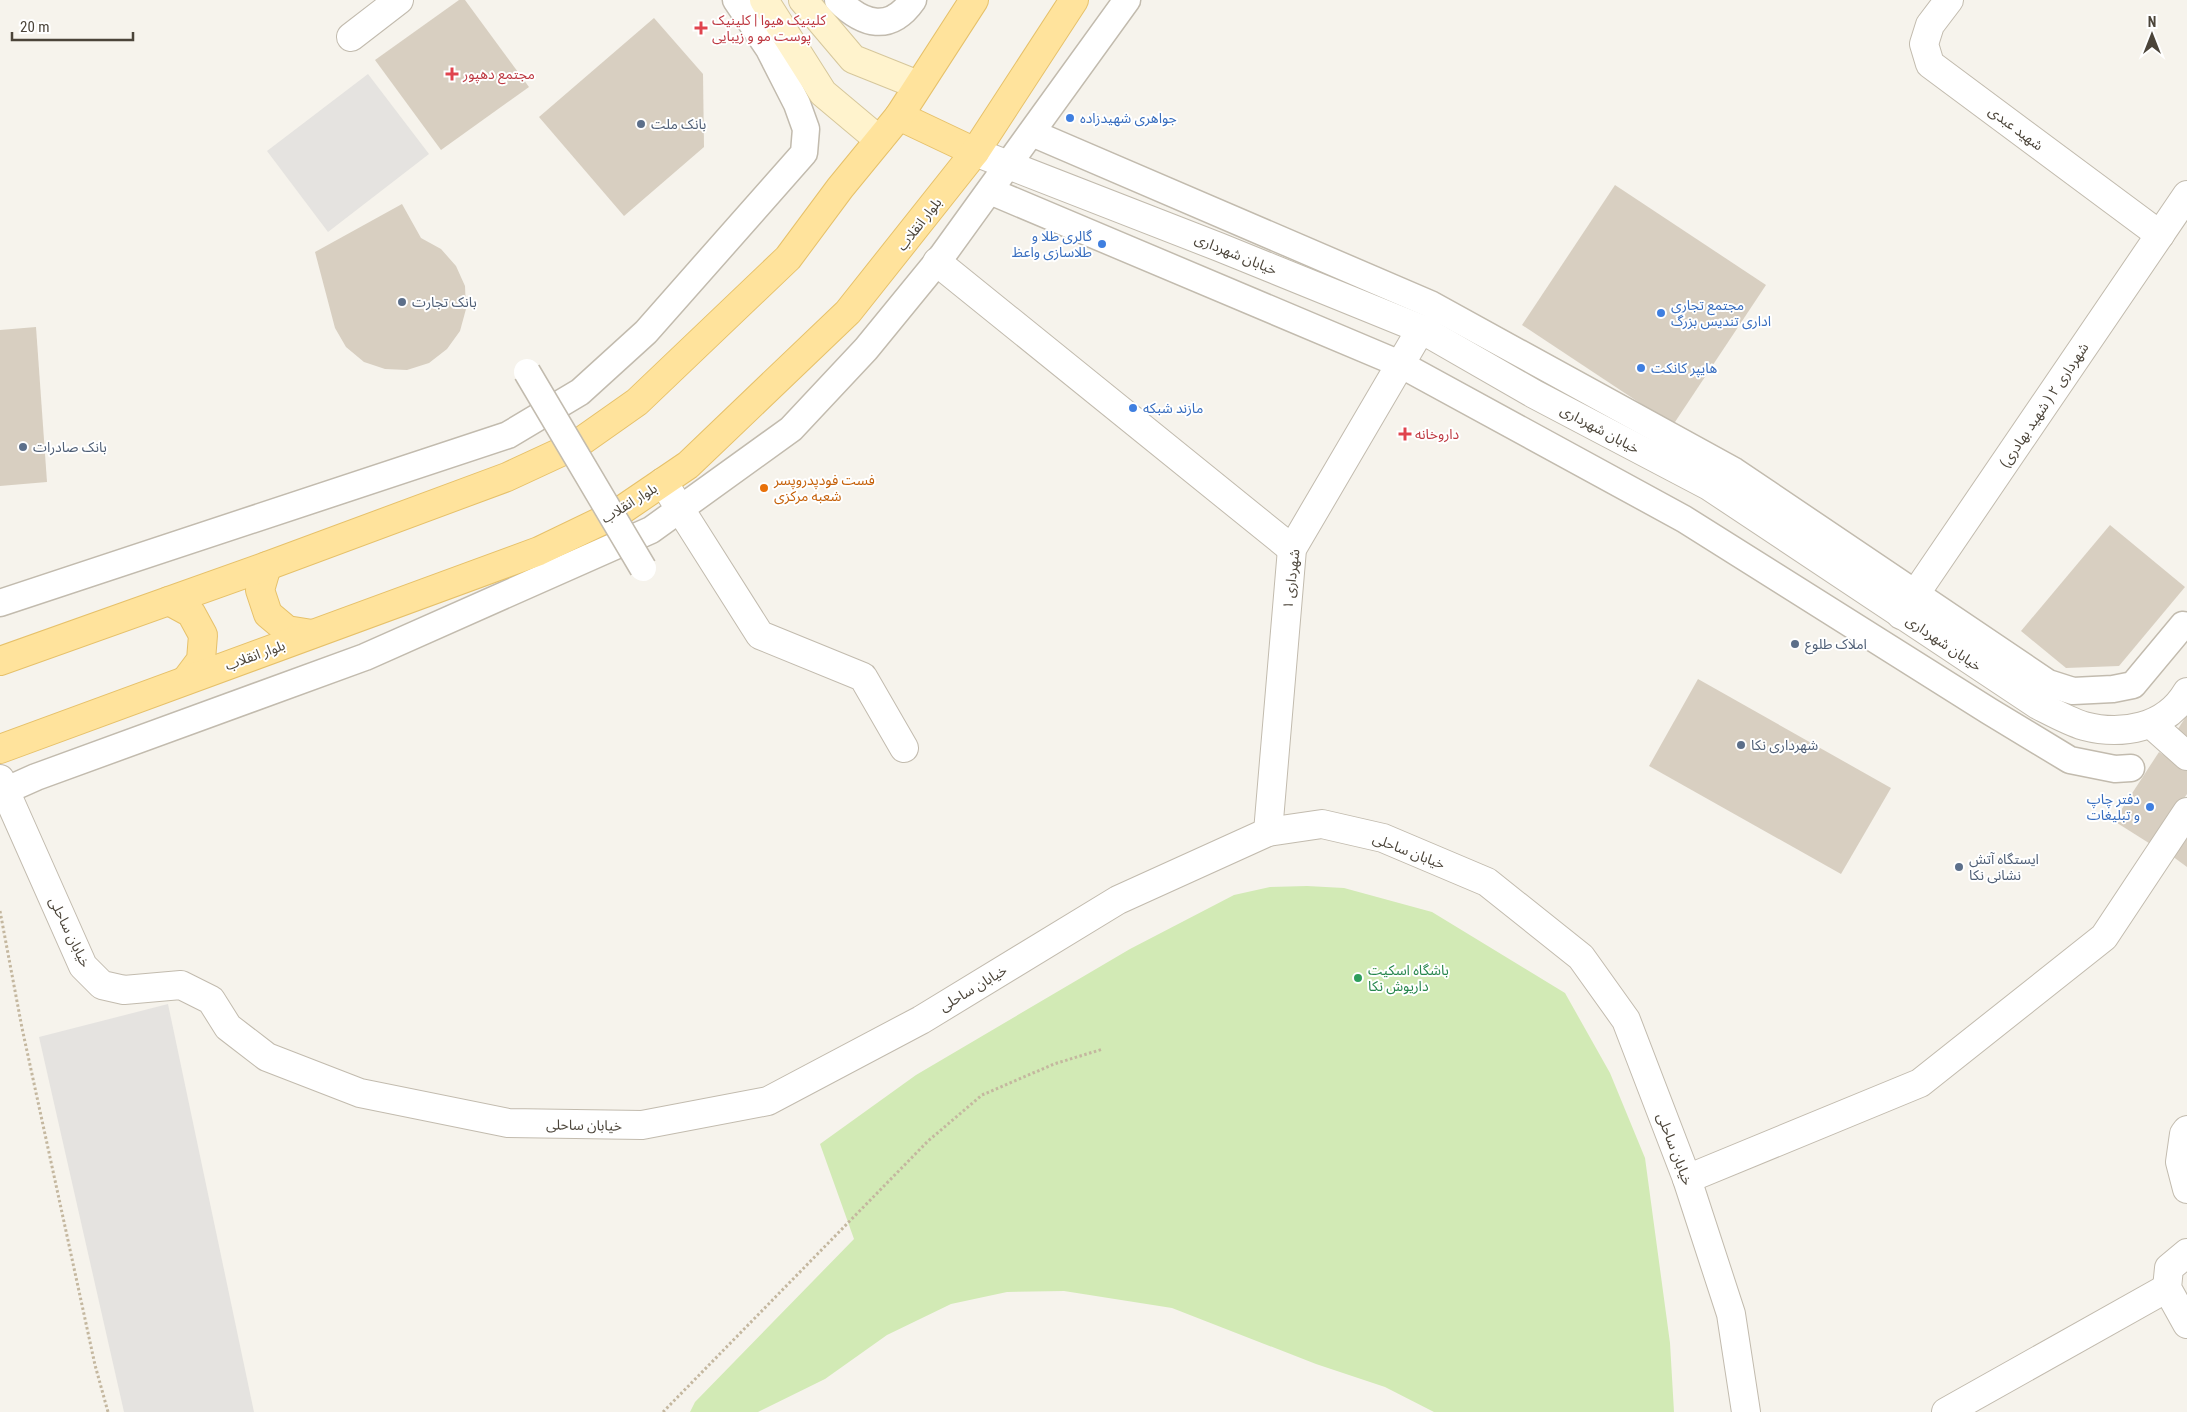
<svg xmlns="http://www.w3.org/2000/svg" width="2187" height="1412" viewBox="0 0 2187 1412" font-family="'Roboto Condensed','Noto Sans Arabic',sans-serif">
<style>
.green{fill:#d2eab5}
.parking{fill:#e5e3e0}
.building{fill:#d8cfc1}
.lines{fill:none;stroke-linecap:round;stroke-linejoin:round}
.pedestrian-casing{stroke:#c2bbae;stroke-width:29}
.minor-casing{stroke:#c2bbae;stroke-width:30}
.tertiary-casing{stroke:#c2bbae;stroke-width:30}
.secondary-casing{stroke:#d6c79b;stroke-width:30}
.primary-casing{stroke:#e6c16a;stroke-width:30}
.path{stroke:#c4b79f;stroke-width:3;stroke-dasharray:2.5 2.5;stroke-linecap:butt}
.pedestrian{stroke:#fff;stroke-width:26}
.minor{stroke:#fff;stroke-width:28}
.tertiary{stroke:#fff;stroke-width:28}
.secondary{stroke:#fff3cd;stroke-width:28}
.primary{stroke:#ffe39c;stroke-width:28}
.pedestrian-bridge-casing{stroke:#c2bbae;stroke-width:29;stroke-linecap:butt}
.pedestrian-bridge{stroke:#fff;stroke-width:26}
.health-dot{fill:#e0444e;stroke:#fff;stroke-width:2}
.shop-dot{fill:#3f7fe0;stroke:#fff;stroke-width:2}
.service-dot{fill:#5c6f8a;stroke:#fff;stroke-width:2}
.food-dot{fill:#e8710a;stroke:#fff;stroke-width:2}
.leisure-dot{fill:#2e9e5b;stroke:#fff;stroke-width:2}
.labels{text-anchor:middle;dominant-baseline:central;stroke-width:4;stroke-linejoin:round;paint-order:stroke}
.health-label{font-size:14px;fill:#be3a42;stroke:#fff;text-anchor:start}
.shop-label{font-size:14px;fill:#366cbe;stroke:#fff;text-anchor:start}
.service-label{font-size:14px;fill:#4e5e75;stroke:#fff;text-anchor:start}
.street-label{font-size:14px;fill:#4b4439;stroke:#fff}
.food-label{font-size:14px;fill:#c56008;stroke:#fff;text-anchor:start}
.leisure-label{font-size:14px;fill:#27864d;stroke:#fff;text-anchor:start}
</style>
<rect width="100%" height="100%" fill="#f6f3ec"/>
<!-- green -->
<path class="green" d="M1307,886L1344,888L1432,912L1565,993L1610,1073L1645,1158L1670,1343L1674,1412H1434L1385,1387L1316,1364L1172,1308L1064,1291L1007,1292L951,1304L887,1335L825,1379L758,1412H690L695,1402L854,1239L820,1144L916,1075L1130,949L1234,895L1270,887Z"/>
<!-- parking -->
<g class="parking">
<path d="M368,74L429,154L328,232L267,151Z"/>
<path d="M168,1004L254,1412H124L39,1037Z"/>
</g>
<!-- building -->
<g class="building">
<path d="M459,0H465L529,87L441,150L375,60Z"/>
<path d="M654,18L703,74L704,147L624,216L539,117Z"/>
<path d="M1615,185L1766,285L1673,425L1522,325Z"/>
<path d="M402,204L421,238L441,249L456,266L465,286L466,309L460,331L447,349L429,363L407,370L385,369L364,362L346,347L335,328L315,252Z"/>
<path d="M36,327L47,482L0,486V330Z"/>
<path d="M2110,525L2185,587L2119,666L2066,668L2021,631Z"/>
<path d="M1698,679L1891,788L1841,874L1649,766Z"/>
<path d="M2187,715V743L2174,735Z"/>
<path d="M2159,752L2187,770V794L2152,845L2114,821Z"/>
<path d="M2187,824V867L2168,853Z"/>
</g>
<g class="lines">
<!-- pedestrian casing -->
<g class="pedestrian-casing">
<g id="pedestrian">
<path d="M838,0C863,25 890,33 913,0"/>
<path d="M1032,133L1430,304L1734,471L2048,683L2073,691L2113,689L2133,685L2183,625"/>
<path d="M990,191L1400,364L1684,519L1989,711L2070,760L2115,769L2131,768"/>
<path d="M0,603L508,435L580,392L646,332L804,153L806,129L797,104L769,49L736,0"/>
<path d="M0,793L36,777L365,657L651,530L791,429L866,349L942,256L1127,0"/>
</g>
</g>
<!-- minor casing -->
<g class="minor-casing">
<g id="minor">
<path d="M1949,0L1930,25L1924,44L1930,64L2160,235"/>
<path d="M351,37L399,0"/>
<path d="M937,262L1292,549"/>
<path d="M663,482L760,635L863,677L904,748"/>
<path d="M1901,615L2187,195"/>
<path d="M2151,724L2187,756"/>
<path d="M1268,832L1292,549L1421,329"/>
<path d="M2187,1130L2184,1134L2180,1162L2187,1189"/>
<path d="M1687,1179L1920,1083L2104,937L2187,812"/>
<path d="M2187,1253L2169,1268L2167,1288L2187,1324"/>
<path d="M1946,1412L2167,1288"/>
</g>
</g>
<!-- tertiary casing -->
<g class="tertiary-casing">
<g id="tertiary">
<path d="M975,152L1219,247L1421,329L1534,394L1709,486L2038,705C2052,712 2068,721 2084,726C2122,736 2166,728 2187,692"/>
<path d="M0,779L83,966L102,985L124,990L181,985L211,1000L228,1027L267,1057L360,1093L508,1123L642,1125L768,1101L921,1020L1118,900L1268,832L1322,824L1383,838L1487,882L1581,957L1626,1020L1687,1179L1731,1314L1746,1412"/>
</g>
</g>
<!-- secondary casing -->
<g class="secondary-casing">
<g id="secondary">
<path d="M764,0L823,93L879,140"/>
<path d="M803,0L853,59L918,85"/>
</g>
</g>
<!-- primary casing -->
<g class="primary-casing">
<g id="primary">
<path d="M899,116L975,152"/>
<path d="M267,566L260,590L268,614L287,630L312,634"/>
<path d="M169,601L191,613L203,635L201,660L186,680"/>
<path d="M0,661L267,566L507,477L576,445L637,402L788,258L840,188L899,116L974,0"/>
<path d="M0,749L539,551L616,514L688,465L848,312L975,152L1074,0"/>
</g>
</g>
<!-- path -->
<g class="path">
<path d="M0,911L22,1028L95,1365L108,1412"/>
<path d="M663,1412L928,1141L982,1095L1054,1064L1103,1049"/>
</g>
<!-- pedestrian -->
<use href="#pedestrian" class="pedestrian"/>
<!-- minor -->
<use href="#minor" class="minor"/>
<!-- tertiary -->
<use href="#tertiary" class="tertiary"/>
<!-- secondary -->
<use href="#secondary" class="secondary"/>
<!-- primary -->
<use href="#primary" class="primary"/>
<!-- pedestrian-bridge casing -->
<g class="pedestrian-bridge-casing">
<path id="pedestrian-bridge" d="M527,372L643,568"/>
</g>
<!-- pedestrian-bridge -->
<use href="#pedestrian-bridge" class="pedestrian-bridge"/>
</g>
<!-- markers -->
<g class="health-dot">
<path d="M698.5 20.5h5v5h5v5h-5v5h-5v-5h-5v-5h5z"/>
<path d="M449.5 66.5h5v5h5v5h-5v5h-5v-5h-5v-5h5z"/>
<path d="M1402.5 426.5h5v5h5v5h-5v5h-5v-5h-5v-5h5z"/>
</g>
<g class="shop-dot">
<circle cx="1070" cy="118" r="5"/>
<circle cx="1102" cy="244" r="5"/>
<circle cx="1661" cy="313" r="5"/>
<circle cx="1641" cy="368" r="5"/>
<circle cx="1133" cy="408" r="5"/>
<circle cx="2150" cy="807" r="5"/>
</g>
<g class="service-dot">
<circle cx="641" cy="124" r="5"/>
<circle cx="402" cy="302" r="5"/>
<circle cx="23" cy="447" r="5"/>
<circle cx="1795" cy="644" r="5"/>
<circle cx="1741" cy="745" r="5"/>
<circle cx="1959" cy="867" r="5"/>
</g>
<circle class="food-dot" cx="764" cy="488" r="5"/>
<circle class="leisure-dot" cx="1358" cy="978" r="5"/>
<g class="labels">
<!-- health labels -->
<g class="health-label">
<text x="712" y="20">کلینیک هیوا | کلینیک<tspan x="712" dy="16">پوست مو و زیبایی</tspan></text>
<text x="463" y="74">مجتمع دهپور</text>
<text x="1415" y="434">داروخانه</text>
</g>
<!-- shop labels -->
<g class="shop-label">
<text x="1080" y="118">جواهری شهیدزاده</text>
<text x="1092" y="236" text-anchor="end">گالری طلا و<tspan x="1092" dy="16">طلاسازی واعظ</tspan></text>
<text x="1671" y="305">مجتمع تجاری<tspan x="1671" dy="16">اداری تندیس بزرگ</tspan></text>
<text x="1651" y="368">هایپر کانکت</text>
<text x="1143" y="408">مازند شبکه</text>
<text x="2140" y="799" text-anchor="end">دفتر چاپ<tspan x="2140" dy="16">و تبلیغات</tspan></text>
</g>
<!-- service labels -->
<g class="service-label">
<text x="651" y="124">بانک ملت</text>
<text x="412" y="302">بانک تجارت</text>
<text x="33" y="447">بانک صادرات</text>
<text x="1805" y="644">املاک طلوع</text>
<text x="1751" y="745">شهرداری نکا</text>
<text x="1969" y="859">ایستگاه آتش<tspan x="1969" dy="16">نشانی نکا</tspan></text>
</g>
<!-- street labels -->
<g class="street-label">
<text transform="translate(2016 128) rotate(37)">شهید عبدی</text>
<text transform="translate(919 224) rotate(-52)">بلوار انقلاب</text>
<text transform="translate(1236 254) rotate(22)">خیابان شهرداری</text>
<text transform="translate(2044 405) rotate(-56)">شهرداری ۲ ( شهید بهادری)</text>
<text transform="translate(1600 429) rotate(28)">خیابان شهرداری</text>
<text transform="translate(629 503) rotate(-32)">بلوار انقلاب</text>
<text transform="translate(1291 579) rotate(-83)">شهرداری ۱</text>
<text transform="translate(1944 643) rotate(34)">خیابان شهرداری</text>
<text transform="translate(255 655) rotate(-20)">بلوار انقلاب</text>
<text transform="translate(1409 851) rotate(21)">خیابان ساحلی</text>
<text transform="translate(70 932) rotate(64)">خیابان ساحلی</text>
<text transform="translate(973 988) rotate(-31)">خیابان ساحلی</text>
<text transform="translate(584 1125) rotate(1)">خیابان ساحلی</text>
<text transform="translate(1675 1149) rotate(69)">خیابان ساحلی</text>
</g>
<!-- food labels -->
<g class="food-label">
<text x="774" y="480">فست فودپدروپسر<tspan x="774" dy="16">شعبه مرکزی</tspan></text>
</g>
<!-- leisure labels -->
<g class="leisure-label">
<text x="1368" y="970">باشگاه اسکیت<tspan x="1368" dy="16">داریوش نکا</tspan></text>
</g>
</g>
<!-- north arrow -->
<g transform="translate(2152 35)" stroke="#ffffff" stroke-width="4" paint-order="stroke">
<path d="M0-4L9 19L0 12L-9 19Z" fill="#4b4439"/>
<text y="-8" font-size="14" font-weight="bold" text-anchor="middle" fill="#4b4439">N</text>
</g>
<!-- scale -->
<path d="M12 32v8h121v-8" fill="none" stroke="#4b4439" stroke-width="2.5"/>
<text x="20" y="32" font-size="15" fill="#4b4439" stroke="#ffffff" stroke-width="4" paint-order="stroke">20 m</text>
</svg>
